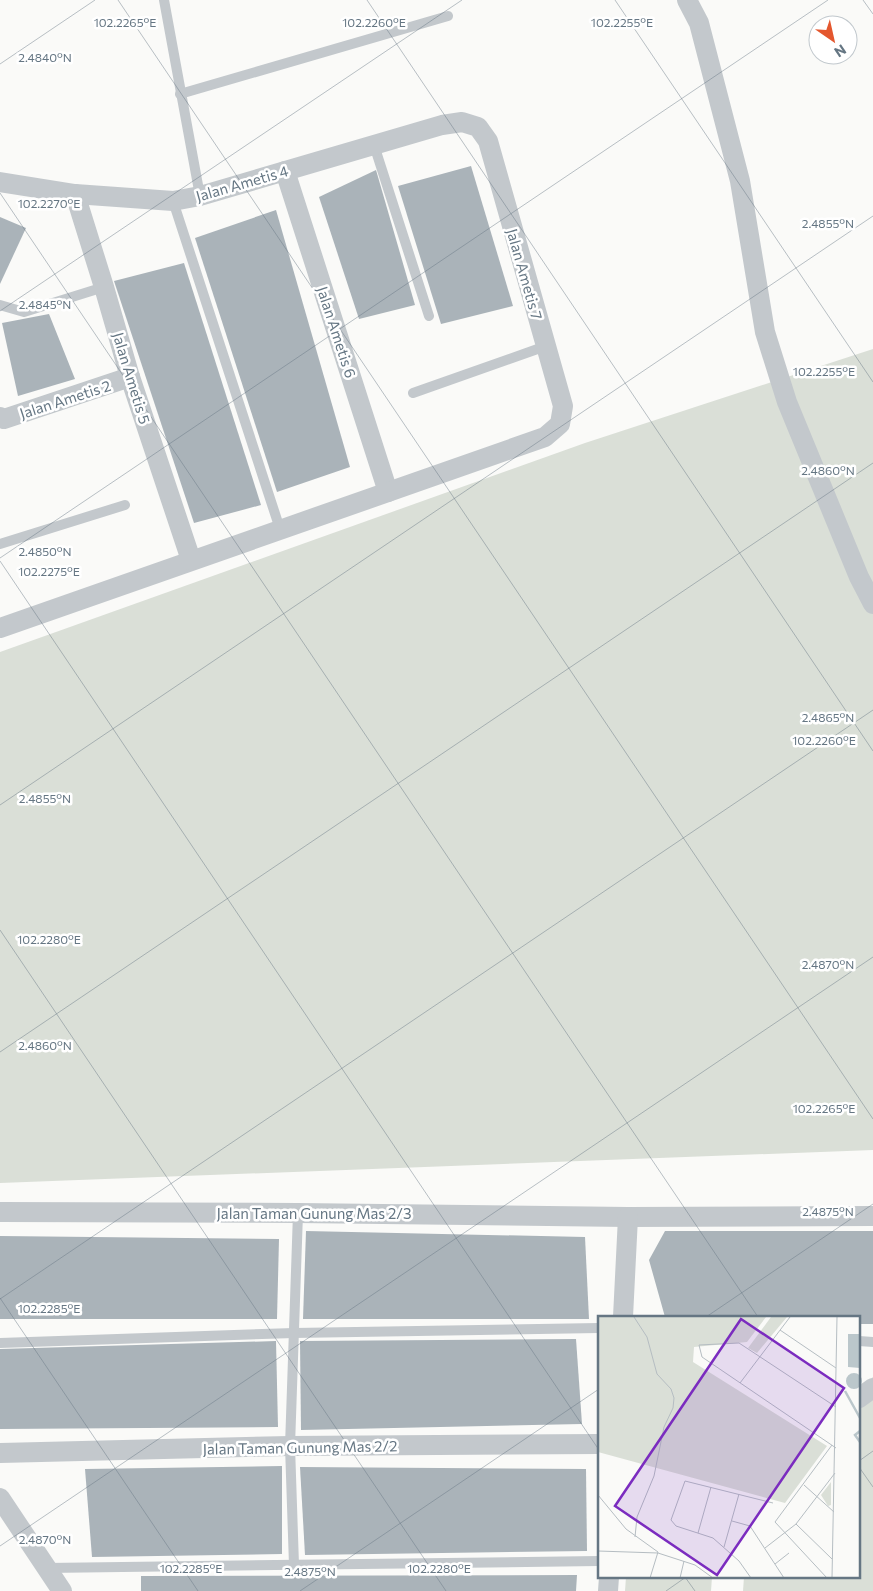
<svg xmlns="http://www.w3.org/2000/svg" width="873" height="1591" viewBox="0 0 873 1591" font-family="Commissioner,sans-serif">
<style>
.green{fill:#dadfd7}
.building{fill:#aab3b9}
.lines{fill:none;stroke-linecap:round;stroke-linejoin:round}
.lane{stroke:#c3c8cc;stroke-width:10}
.street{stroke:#c3c8cc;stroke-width:20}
.ticks{fill:none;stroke:#657683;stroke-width:1;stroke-opacity:0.45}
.labels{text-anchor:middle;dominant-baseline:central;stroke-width:5;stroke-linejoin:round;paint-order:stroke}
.street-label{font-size:15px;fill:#657683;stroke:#fff}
.inset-river{fill:none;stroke:#bbc7cb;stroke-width:2.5}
.inset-road{fill:none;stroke:#b5bdc2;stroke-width:1}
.view{fill:#7b2cbf;fill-opacity:0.15;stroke:#7b2cbf;stroke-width:2.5}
.inset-edge{fill:none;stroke:#657683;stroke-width:2.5}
.ticks-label{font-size:12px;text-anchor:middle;fill:#657683;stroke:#fff;stroke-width:5;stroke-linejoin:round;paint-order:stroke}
</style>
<rect width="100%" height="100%" fill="#fafaf8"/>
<!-- green -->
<g class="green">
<path d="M873,349V1150L0,1183V652L585,443Z"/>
<path d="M873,1377V1591H743L744,1577H859V1388Z"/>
<path d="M626,1577H712L711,1591H625Z"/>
</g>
<!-- building -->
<g class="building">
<path d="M471,166L513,306L441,324L398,186Z"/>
<path d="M376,170L415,305L359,319L319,197Z"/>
<path d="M276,210L350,467L277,492L195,238Z"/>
<path d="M0,217L26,228L0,284Z"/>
<path d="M184,263L261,505L194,523L114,281Z"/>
<path d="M49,314L75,379L18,396L2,323Z"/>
<path d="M306,1231L585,1237L589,1319H303Z"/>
<path d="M665,1231H873V1324H859V1317H665L649,1260Z"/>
<path d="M0,1236L279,1239L277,1319H0Z"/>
<path d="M576,1339L582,1424L301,1430L300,1341Z"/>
<path d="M276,1341L278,1427L0,1429V1349Z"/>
<path d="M282,1466V1554L92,1557L85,1469Z"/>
<path d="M300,1467L586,1469L587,1551L305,1555Z"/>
<path d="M577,1575L576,1591H141V1576Z"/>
</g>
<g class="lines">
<!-- lane -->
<g class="lane">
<path d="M164,0L200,196"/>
<path d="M180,94L448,16"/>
<path d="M374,145L429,316"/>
<path d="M173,201L280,529"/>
<path d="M0,305L24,312L104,287"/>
<path d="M413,393L546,346"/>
<path d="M0,544L125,505"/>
<path d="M859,1341L873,1342"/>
<path d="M0,1343L294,1333L599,1328"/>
<path d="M294,1565L290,1446L298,1213"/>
<path d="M46,1568L599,1561"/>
</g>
<!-- street -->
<g class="street">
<path d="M687,0L699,23L740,181L765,332L787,402L859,577L873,604"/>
<path d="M285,171L388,492"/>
<path d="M0,182L75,194L173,201L200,196L442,125L462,122L478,127L488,141L563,406L560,424L545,437L0,628"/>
<path d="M75,194L104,287L130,377L191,560"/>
<path d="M0,417L4,419L130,377"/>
<path d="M0,1212L298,1213L628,1217L873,1216"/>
<path d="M623,1317L628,1217"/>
<path d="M859,1398L873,1388"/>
<path d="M0,1453L290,1446L599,1444"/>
<path d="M0,1498L62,1591"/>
<path d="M608,1591L609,1577"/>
</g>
</g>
<!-- ticks -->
<path class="ticks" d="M118,0L873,1119M367,0L873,751M615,0L873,382M863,0L873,14M0,64L95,0M0,193L758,1317M0,311L462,0M0,558L828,0M0,561L599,1450M0,805L873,216M0,930L446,1591M0,1052L873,463M0,1298L198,1591M0,1299L873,710M706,1317L873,1204M859,1461L873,1451M859,1467L873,1487M0,1546L873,957M685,1577L695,1591M300,1591L599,1389M666,1591L686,1577"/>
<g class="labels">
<!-- street labels -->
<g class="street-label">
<text transform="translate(242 183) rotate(-16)">Jalan Ametis 4</text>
<text transform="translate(525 274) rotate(74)">Jalan Ametis 7</text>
<text transform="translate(337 332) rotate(72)">Jalan Ametis 6</text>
<text transform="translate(132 378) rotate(73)">Jalan Ametis 5</text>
<text transform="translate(65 399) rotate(-18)">Jalan Ametis 2</text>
<text x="314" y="1213">Jalan Taman Gunung Mas 2/3</text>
<text transform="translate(300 1447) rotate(-1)">Jalan Taman Gunung Mas 2/2</text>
</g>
</g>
<!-- overview -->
<g transform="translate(598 1316)">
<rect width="262" height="262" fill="#fafaf8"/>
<path d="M0,1H168L149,26L96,31L95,46L229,130L187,187L0,136ZM173,1H189L159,37L150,32ZM233,166V189L230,190L223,179Z" fill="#dadfd7"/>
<path d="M250,18H262V52L250,51ZM248 65a8 8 0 1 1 16 0a8 8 0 1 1-16 0Z" fill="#bbc7cb"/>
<path class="inset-river" d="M247,75L262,102M262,115L257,119L262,126"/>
<path class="inset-road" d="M36,1L49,21L59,58L73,73L76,82L75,92L66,111L56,160L39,201L37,221M182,14L238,52M142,67L192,1M238,91L141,27L101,29L104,41L238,132M206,169L236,196M0,179L28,213L60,236L52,262M134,205L152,210L186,262M198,208L234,243M100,217L113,171M126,231L141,178M167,232L198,208L237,157M0,235L60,237L97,249L115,262M177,248L191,237M82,262L86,245M153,262L141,245L115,222L78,210L73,204L87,165L175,187M229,262L177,206L234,129M234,262L239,1"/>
<path class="view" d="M143,3L246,72L119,259L17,190Z"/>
<rect width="262" height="262" class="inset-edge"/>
</g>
<g class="ticks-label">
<text x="125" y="27">102.2265°E</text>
<text x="374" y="27">102.2260°E</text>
<text x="622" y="27">102.2255°E</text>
<text x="45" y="62">2.4840°N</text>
<text x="49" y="208">102.2270°E</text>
<text x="828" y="228">2.4855°N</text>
<text x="45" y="309">2.4845°N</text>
<text x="824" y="376">102.2255°E</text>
<text x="828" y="475">2.4860°N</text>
<text x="45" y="556">2.4850°N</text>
<text x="49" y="576">102.2275°E</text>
<text x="828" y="722">2.4865°N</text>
<text x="824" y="745">102.2260°E</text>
<text x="45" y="803">2.4855°N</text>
<text x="49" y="944">102.2280°E</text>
<text x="828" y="969">2.4870°N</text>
<text x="45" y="1050">2.4860°N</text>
<text x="824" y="1113">102.2265°E</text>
<text x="828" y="1216">2.4875°N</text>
<text x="49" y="1313">102.2285°E</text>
<text x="45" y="1544">2.4870°N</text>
<text x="191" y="1573">102.2285°E</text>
<text x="439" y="1573">102.2280°E</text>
<text x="310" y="1576">2.4875°N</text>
</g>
<!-- north arrow -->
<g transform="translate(833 40) rotate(146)"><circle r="24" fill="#ffffff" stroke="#c1c8cd"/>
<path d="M0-4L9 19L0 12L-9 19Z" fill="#e4572e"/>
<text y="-8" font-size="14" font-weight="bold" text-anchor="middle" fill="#657683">N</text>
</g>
</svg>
